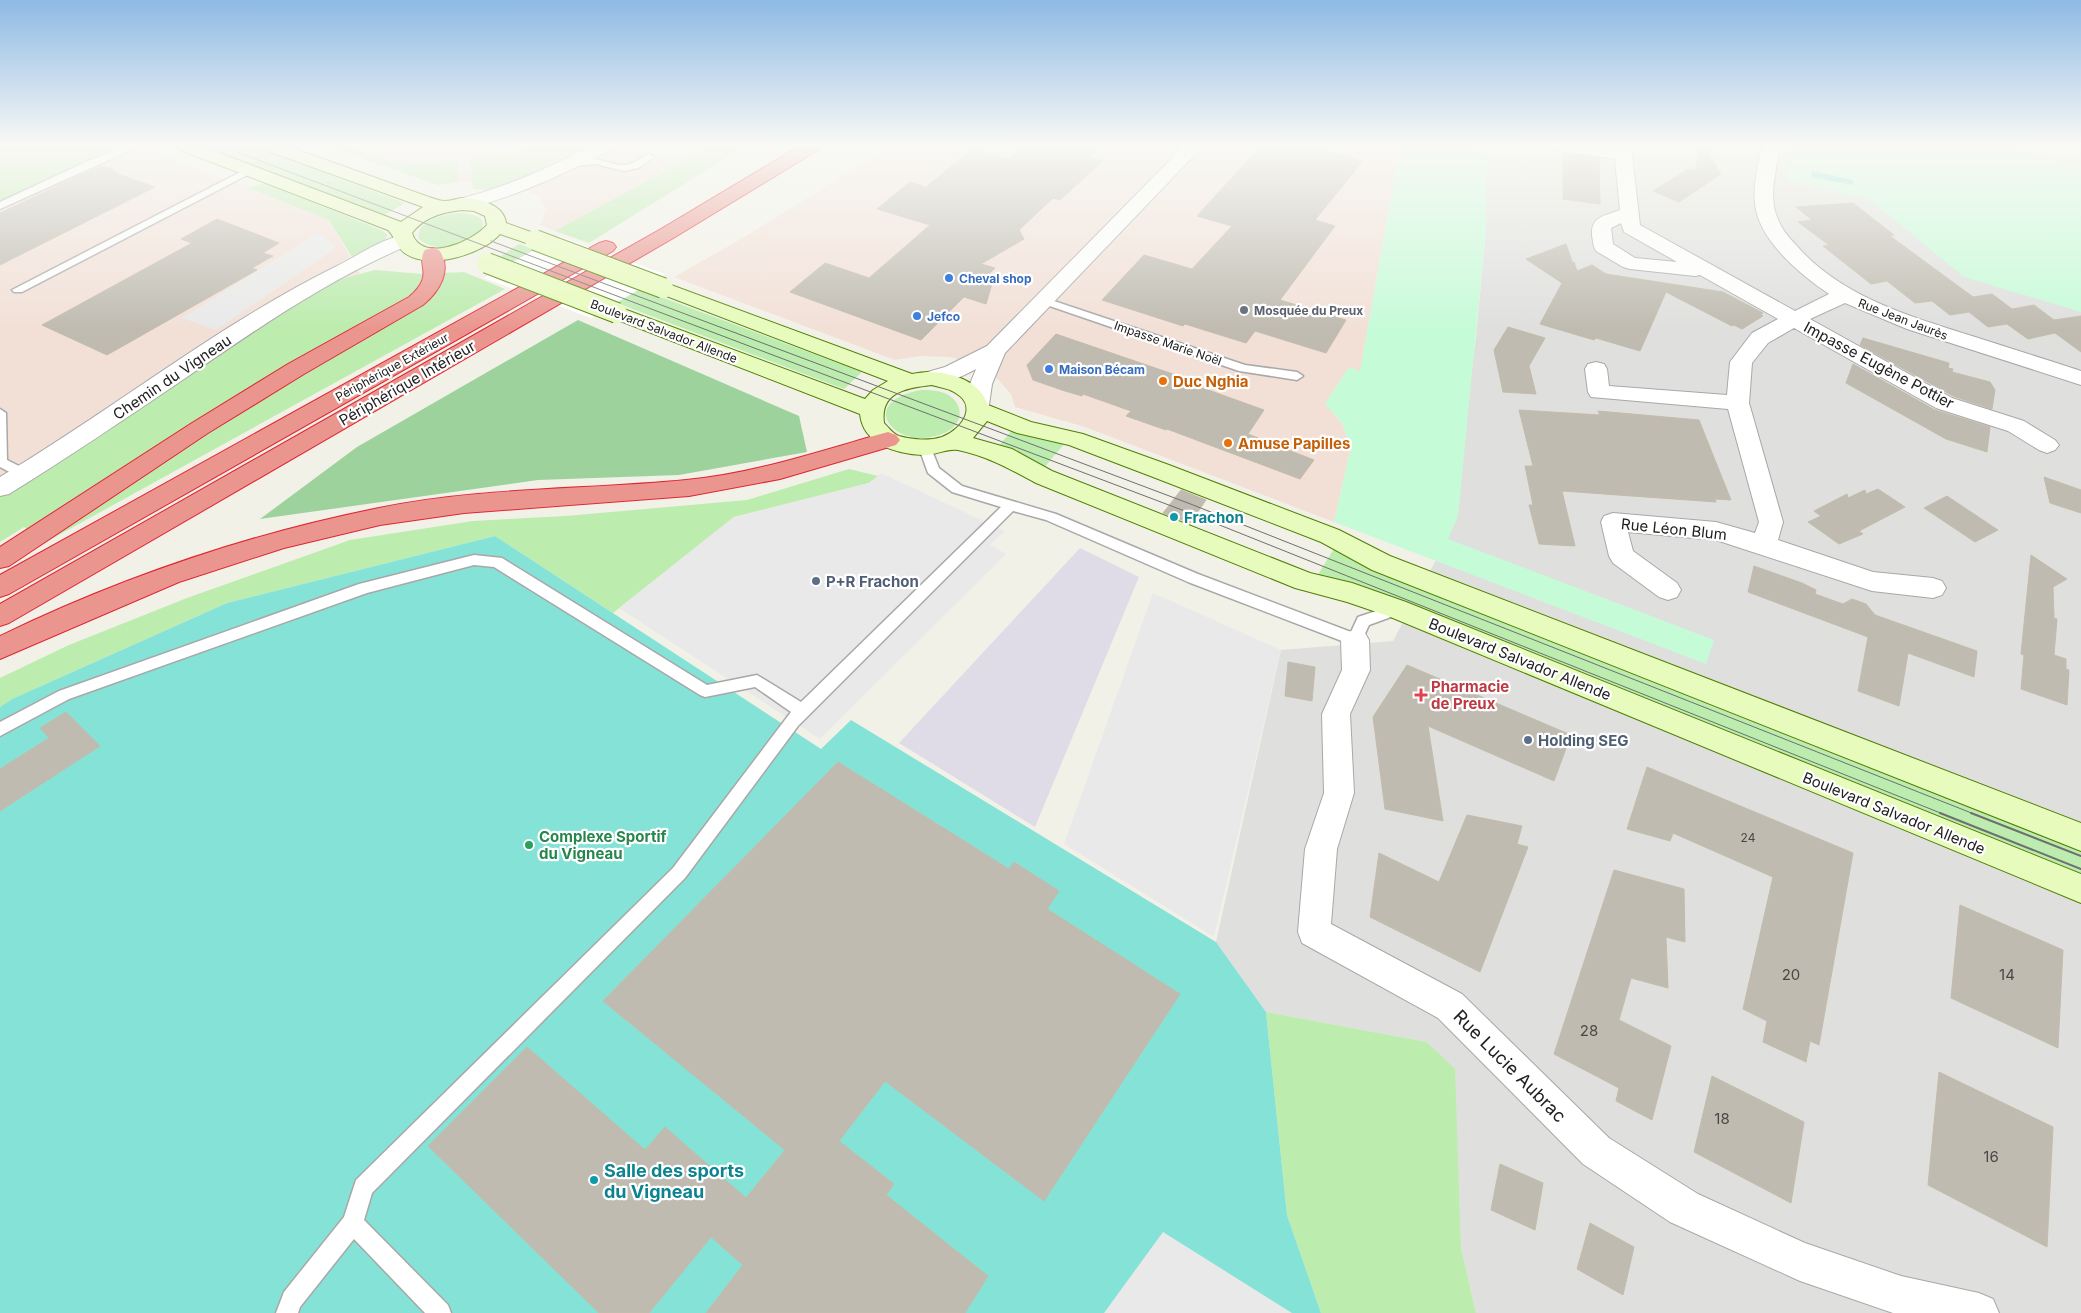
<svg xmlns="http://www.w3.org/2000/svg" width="2081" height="1313" viewBox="0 0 2081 1313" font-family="Inter,sans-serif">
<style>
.residential{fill:#dfdfde}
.commercial{fill:#f2e0d7}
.grass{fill:#bcecae}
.forest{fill:#9dd29c}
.park{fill:#c6fbd8}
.pitch{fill:#85e2d7}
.parking{fill:#e9e9e9}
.plaza{fill:#dfdce8}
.pier{fill:#fff}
.building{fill:#bfbbb1;stroke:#c4bcaa}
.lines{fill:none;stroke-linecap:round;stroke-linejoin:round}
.lane-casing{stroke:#a8a8a8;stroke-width:3}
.street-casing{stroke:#a8a8a8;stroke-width:2}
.secondary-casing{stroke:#507f02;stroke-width:2}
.highway-casing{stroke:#e02533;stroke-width:2}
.lane{fill:#fff;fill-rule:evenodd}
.street{fill:#fff;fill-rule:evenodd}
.secondary{fill:#e7fbbc;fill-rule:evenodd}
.highway{fill:#ea968f;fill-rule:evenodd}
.tram-far1{stroke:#6f6f6f;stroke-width:1}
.tram{stroke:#6f6f6f;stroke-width:2}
.secondary-bridge-casing{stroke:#507f02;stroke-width:22;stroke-linecap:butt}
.secondary-bridge{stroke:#e7fbbc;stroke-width:20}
.shop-dot{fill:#3f7fe0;stroke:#fff;stroke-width:2}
.worship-dot{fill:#6b7280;stroke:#fff;stroke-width:2}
.food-dot{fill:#e8710a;stroke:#fff;stroke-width:2}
.culture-dot{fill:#0f9aa8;stroke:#fff;stroke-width:2}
.service-dot{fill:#5c6f8a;stroke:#fff;stroke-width:2}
.health-dot{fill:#e0444e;stroke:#fff;stroke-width:2}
.leisure-dot{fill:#2e9e5b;stroke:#fff;stroke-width:2}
.labels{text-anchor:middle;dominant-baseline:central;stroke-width:4.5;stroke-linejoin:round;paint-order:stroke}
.far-shop-label{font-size:12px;font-weight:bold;fill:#366cbe;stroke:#fff;text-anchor:start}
.far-worship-label{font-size:12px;font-weight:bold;fill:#5b616d;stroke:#fff;text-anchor:start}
.far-street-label{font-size:12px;fill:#212121;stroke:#fff}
.number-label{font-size:12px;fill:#484845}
.street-label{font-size:15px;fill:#212121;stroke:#fff}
.food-label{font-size:15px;font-weight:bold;fill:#c56008;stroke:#fff;text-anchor:start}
.culture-label{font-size:15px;font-weight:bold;fill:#0d838f;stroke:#fff;text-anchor:start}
.service-label{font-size:15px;font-weight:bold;fill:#4e5e75;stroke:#fff;text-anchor:start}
.health-label{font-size:15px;font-weight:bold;fill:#be3a42;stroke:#fff;text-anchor:start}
.leisure-label{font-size:15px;font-weight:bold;fill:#27864d;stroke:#fff;text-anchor:start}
.near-number-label{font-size:15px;fill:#484845}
.near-street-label{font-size:18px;fill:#212121;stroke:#fff}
.near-culture-label{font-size:18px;font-weight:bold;fill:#0d838f;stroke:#fff;text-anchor:start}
</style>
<rect width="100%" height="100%" fill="#f2f1e8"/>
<!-- residential -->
<path class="residential" d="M1475,146H2081V1313H1476L1461,1248L1454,1069L1427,1042L1266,1012L1216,942L1281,650L1393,641L1447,539L1476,338L1486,230V151Z"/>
<!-- commercial -->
<g class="commercial">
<path d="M0,146H141L329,220L360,274L330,282L20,486L0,496Z"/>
<path d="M327,146H711L555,231L540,225L546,210L539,196L502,181L485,180L438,185Z"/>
<path d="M888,146H1400L1360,371L1325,404L1342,423L1351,447L1334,522L1085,427L1015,407L1011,394L994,375L962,360L949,357L920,356L895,360L674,277L746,236L869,160Z"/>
</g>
<!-- grass -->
<g class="grass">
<path d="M0,146H117L0,201Z"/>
<path d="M203,146H253L405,203L384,215Z"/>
<path d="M327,146H348L346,147C388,163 413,167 458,161V182L438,185Z"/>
<path d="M555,146H583L512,183L489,190L473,189L470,160Z"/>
<path d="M711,146H745L589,243L555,231Z"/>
<path d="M265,183L381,230L388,235L384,241L352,257L329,220L248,188Z"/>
<path d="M457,213C521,214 450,267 419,239C415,220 444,215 457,213Z"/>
<path d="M519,244L862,372L844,389L498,258Z"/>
<path d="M375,270L422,274L464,272L505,289L46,542L24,527L0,542V496L20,486L289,306L330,282Z"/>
<path d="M921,390C929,390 936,390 944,393C962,400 966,421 948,431C900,457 851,403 921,390Z"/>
<path d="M1013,429L1065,443L1042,470L998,447Z"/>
<path d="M849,469L878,476L869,483L734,517L613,613L495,536L227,603L12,699L0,707V678L69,645L187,598L350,540L473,521L566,516L747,500Z"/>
<path d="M1335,547L2081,849V881L1316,578Z"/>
<path d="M1266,1012L1427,1042L1455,1069L1461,1248L1476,1313H1321L1287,1215Z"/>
</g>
<!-- forest -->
<path class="forest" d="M578,320L799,416L807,452L679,475L538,480L260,519L357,447Z"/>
<!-- park -->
<g class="park">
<path d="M1400,146H1475L1486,151V230L1458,516L1448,539L1714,640L1706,664L1334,522L1351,447L1342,423L1325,404L1349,367L1360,371Z"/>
<path d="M1792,146H2009L2081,171V312L1964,277L1869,199L1786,180Z"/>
</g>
<!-- pitch -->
<g class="pitch">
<path d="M1812,171L1853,180V185L1811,177Z"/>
<path d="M495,536L821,749L851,720L1216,942L1266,1012L1287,1215L1321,1313H0V707L12,699L227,603Z"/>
</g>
<!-- parking -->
<g class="parking">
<path d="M646,146H695L677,157L652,159L647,156L644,147Z"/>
<path d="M318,233L335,245L333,250L216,330L182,318Z"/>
<path d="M881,473L1005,531L990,545L1006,554L820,739L619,608L734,517L869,483Z"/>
<path d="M1153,593L1281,650L1214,937L1064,844Z"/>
<path d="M1163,1232L1292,1313H1104Z"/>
</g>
<!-- plaza -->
<path class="plaza" d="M1080,548L1139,577L1035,827L899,743Z"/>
<!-- pier -->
<path class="pier" d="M559,236L665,274L591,318L484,278Z"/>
<!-- building -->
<g class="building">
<path d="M1025,146H1100L1090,157L1103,161L1060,200L1053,198L1019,230L1024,239L981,264L995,268L985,278L993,280L986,304L964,297L921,340L790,292L825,263L869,278L930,225L877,209L910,182L926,187L972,149L1009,159Z"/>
<path d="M1276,146H1306L1363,161L1315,220L1335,226L1280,300L1346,320L1326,353L1255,331L1246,343L1185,324L1183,326L1102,300L1144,255L1192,269L1232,226L1197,216L1259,148L1272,151Z"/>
<path d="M1701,146H1704L1721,174L1679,202L1653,191L1688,169L1695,170Z"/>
<path d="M1563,153L1599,158L1600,204L1563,199Z"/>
<path d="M100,166L111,168L118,174L155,187L0,265V213Z"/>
<path d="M1853,203L1894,235L1890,236L1973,297L1992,294L2012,309L2034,305L2054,320L2081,316V352L2055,333L2028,339L2007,324L1988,327L1969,312L1950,315L1932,301L1915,303L1887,281L1871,284L1823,246L1829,245L1798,222L1812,220L1796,207Z"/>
<path d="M217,219L279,243L263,253L273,256L252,268L257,270L107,355L42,325L192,243L181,239Z"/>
<path d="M1566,244L1573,264L1574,262L1577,271L1592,265L1606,274L1723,292L1763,313L1761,314L1763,316L1742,329L1734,325L1732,326L1666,292L1640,351L1596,338L1594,340L1540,324L1562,283L1526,259Z"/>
<path d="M1508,327L1545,338L1529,366L1536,394L1503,392L1494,350Z"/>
<path d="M1056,334L1202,384L1200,387L1264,410L1248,434L1314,460L1300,479L1167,429L1166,430L1126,416L1131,411L1083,394L1082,396L1065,391L1033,380L1027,365Z"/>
<path d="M1863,338L1949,363L1948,368L1953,369L1952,372L1990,382L1995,390L1992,409L1953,396L1860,345Z"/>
<path d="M1853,364L1935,410L1990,427L1987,452L1946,439L1846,383Z"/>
<path d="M1519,410L1600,415L1598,411L1699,420L1731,500L1715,499L1716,502L1562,491L1575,546L1539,544L1529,505H1533L1525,466H1533Z"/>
<path d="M2044,477L2081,490V513L2050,503Z"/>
<path d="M1878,489L1905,507L1859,531L1863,534L1839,544L1808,522L1821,516L1814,511L1847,494L1848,498L1865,490L1866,494Z"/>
<path d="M1181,490L1206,500L1190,523L1163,513Z"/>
<path d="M1947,496L1998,530L1975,542L1924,508Z"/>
<path d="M2031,555L2067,579L2053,587L2054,618L2057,619L2054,655L2066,659V669L2069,670L2067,705L2021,689L2024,655L2021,654Z"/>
<path d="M1754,566L1802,583L1816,590L1815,594L1843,604L1852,599L1866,604L1875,615L1977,651L1974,677L1908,653L1899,706L1858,691L1868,637L1748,592Z"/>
<path d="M1288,662L1315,667L1312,701L1285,696Z"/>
<path d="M1407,665L1571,735L1554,781L1428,726L1443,821L1385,809L1373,717Z"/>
<path d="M66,712L100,746L0,811V769L49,738L40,728Z"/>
<path d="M838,762L1009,869L1014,862L1059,891L1047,909L1180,994L1044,1201L885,1081L839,1141L894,1184L886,1195L988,1276L965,1313H706L743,1265L711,1237L649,1313H599L428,1146L527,1047L645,1150L665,1127L746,1198L785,1150L603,1001Z"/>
<path d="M1647,767L1853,853L1819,1045L1810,1041L1806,1062L1763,1042L1767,1021L1743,1009L1773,877L1673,833L1670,841L1627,829Z"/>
<path d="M1467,815L1522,826L1517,844L1528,847L1480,972L1370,917L1379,853L1439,882Z"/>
<path d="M1614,870L1684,889L1685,942L1666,937L1668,988L1631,978L1619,1020L1671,1046L1652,1120L1616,1101L1619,1088L1554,1054Z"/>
<path d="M1960,905L2063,950L2058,1048L1951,998Z"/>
<path d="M1939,1072L2053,1127L2047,1247L1928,1185Z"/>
<path d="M1712,1076L1804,1122L1791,1203L1694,1152Z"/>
<path d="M1500,1164L1543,1183L1535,1230L1491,1210Z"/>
<path d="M1590,1223L1634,1247L1623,1295L1577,1269Z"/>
</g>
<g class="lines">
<!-- lane casing -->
<g class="lane-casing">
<g id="lane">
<path d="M127,146H140L0,209V202L90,160Z"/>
<path d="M649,154L654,157L652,159L638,168L624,171L596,164L572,166L567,163C582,150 608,165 624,165C634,165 640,157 649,154Z"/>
<path d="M250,167L255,170L253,172L22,292H14L12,290Z"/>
<path d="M1042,297L1245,365L1297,372L1303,376L1297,380L1239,371L1038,302L1036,300Z"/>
<path d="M0,409L6,413L7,460L29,471L31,474L29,477H19L0,467Z"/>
<path d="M925,444L931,448L939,468L962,486L1056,514L1198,574L1351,632L1358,617L1397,604L1402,605L1404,609L1402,613L1369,625L1360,644L1355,646L1188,582L1046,520L1013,511L798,726L685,878L372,1193L364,1220L448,1305L451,1313H425L354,1239L300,1307L298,1313H276L284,1292L344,1217L356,1180L673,868L791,712L755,687L705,697L700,695L494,567L474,565L367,593L69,699L0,736V722L59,691L359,584L474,555L502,558L707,685L757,675L801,702L1001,507L952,492L928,473L919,448Z"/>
</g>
</g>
<!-- street casing -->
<g class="street-casing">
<g id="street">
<path d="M591,146H613L610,150C562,175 515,197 462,210L455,208L453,204L455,200C504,188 547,169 591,146Z"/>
<path d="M1184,146H1203L1005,353L992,384L989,405L986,410L978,412L970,410L967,405L970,384L976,369C961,377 941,387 924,383L921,378L924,373L945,367L987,346Z"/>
<path d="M1552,146H1596L1613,148L1611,146H1631L1640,225L1795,311L1829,294C1801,275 1759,241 1755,204C1753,184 1758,165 1762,146H1780C1777,169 1768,194 1777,217C1781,228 1788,237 1796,245C1841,297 1909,316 1972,336C2009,348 2045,359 2081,371V385L1907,329L1845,303L1810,319L1952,398L2024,421L2055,440L2059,445L2055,450L2047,453L2039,450L2008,431L1936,408L1794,328L1768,343L1752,363L1749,403L1783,522L1778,540L1873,572L1933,578L1942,581L1946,588L1942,595L1933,598L1872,591L1716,540L1628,532L1633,551L1677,583L1681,590L1677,597L1668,600L1659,597L1613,563L1609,556L1601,522L1604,516L1613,513L1716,522L1755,533L1759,522L1728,409L1591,397L1588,392L1585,369L1588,364L1596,362L1604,364L1607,369L1609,386L1727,395L1730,362L1752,333L1778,319L1700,275L1695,276L1630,269L1623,267L1596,251C1593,246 1593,241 1592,235C1591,216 1605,216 1620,210L1615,159L1561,151L1555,150ZM1621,223L1624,232L1677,262L1635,258L1613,244L1611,228Z"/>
<path d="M402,235L409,237L412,241L409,245C329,279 258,328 187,377C128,417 69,457 9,494L0,496V477C114,409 219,324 337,266C359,255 378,241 402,235Z"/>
<path d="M1355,630L1365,633L1369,640L1370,670L1350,714L1354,793L1337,849L1331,924L1462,994L1609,1138L1698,1194L1805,1243L1901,1276L1979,1293L1993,1299L1999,1313H1893L1800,1281L1670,1222L1583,1164L1438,1018L1302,943L1298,932L1305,849L1324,793L1322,714L1342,670L1341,640L1345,633Z"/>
</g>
</g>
<!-- secondary casing -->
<g class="secondary-casing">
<g id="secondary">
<path d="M177,146H201L401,222L423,207L265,150L262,146H287L426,196C432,198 439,201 445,201C450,201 456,199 461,198C478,198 504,204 506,223L542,236L545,240L542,244L535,246L500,234C483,254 431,270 406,254C396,248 396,238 388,230L180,150ZM462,210L474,211L485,216L487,225C472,242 422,264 412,233C424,217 443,212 462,210Z"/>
<path d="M663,282L912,374C939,368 978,376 988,405L1031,422L1083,434L1169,465L1339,530L1390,556L2081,823V851L1372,570L1321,542L1153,477L1069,445L1017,433L987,421L973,438L1012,449L1052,471L1310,573L1352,583L1406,602L2081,874V903L1388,616L1347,602L1295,588L1036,483C1010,469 987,456 958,450C948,448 935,455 924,455C897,454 863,445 860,414L610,317L607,313L610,309L617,307L624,309L865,399L873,390L888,381L656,292L653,288L656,284ZM932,385C938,387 945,388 950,390C980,403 964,428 942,437C929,441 912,440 899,436C893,434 889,428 884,423C880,392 906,388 932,385Z"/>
</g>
</g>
<!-- highway casing -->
<g class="highway-casing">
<g id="highway">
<path d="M800,146H821L818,150L675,237L9,623L0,626V604L661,229Z"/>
<path d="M606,241L613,243L616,247L613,251L9,594L0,597V575L599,243Z"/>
<path d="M432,248L439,250C453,270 439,292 423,305L304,374L208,433L9,566L0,568V547L192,423L288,364L409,297C436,274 415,265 425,250Z"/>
<path d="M888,432L896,435L900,440L896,445L780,479L689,496L464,513L380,525L284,548L179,582L0,659V636C120,578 249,534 379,508C480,487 584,490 686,480C754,474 823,450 888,432Z"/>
</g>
</g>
<!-- lane -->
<use href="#lane" class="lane"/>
<!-- street -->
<use href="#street" class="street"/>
<!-- secondary -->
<use href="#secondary" class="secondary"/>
<!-- highway -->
<use href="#highway" class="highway"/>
<!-- tram-far1 -->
<g class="tram-far1">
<path d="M221,146L1182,510L1943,814"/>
<path d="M491,241L1188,503L1974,814"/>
</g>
<!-- tram -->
<g class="tram">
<path d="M1940,813L2081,869"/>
<path d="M1971,813L2081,856"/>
</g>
<!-- secondary-bridge casing -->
<g class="secondary-bridge-casing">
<g id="secondary-bridge">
<path d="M535,240L663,288"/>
<path d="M487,263L617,313"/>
</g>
</g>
<!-- secondary-bridge -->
<use href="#secondary-bridge" class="secondary-bridge"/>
</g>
<!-- sky -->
<linearGradient id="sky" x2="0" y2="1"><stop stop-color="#8ebae5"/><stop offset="0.44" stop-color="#f9f9f5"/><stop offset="1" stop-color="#f9f9f5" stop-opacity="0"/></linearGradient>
<rect width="2081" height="330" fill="url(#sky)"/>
<!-- markers -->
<g class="shop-dot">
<circle cx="949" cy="278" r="5"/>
<circle cx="917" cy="316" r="5"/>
<circle cx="1049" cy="369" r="5"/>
</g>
<circle class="worship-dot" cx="1244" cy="310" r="5"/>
<g class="food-dot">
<circle cx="1163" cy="381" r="5"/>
<circle cx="1228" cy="443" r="5"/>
</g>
<g class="culture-dot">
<circle cx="1174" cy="517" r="5"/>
<circle cx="594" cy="1180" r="5"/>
</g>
<g class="service-dot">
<circle cx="816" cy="581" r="5"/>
<circle cx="1528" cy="740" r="5"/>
</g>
<path class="health-dot" d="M1418.5 687.5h5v5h5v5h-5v5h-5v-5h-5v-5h5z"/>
<circle class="leisure-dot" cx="529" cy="845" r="5"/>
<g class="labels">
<!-- far-shop labels -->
<g class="far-shop-label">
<text x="959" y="278">Cheval shop</text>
<text x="927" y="316">Jefco</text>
<text x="1059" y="369">Maison Bécam</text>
</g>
<!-- far-worship labels -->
<g class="far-worship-label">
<text x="1254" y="310">Mosquée du Preux</text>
</g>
<!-- far-street labels -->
<g class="far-street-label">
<text transform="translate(1903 319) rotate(21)">Rue Jean Jaurès</text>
<text transform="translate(664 331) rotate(21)">Boulevard Salvador Allende</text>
<text transform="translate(1168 343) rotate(19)">Impasse Marie Noël</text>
<text transform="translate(392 367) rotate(-29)">Périphérique Extérieur</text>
</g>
<!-- number labels -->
<g class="number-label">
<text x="1748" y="837">24</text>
</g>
<!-- street labels -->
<g class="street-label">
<text transform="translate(1879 365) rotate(28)">Impasse Eugène Pottier</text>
<text transform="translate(172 377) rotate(-34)">Chemin du Vigneau</text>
<text transform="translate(407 383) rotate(-30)">Périphérique Intérieur</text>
<text transform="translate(1674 529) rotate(6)">Rue Léon Blum</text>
<text transform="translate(1520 659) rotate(22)">Boulevard Salvador Allende</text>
<text transform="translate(1894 813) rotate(22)">Boulevard Salvador Allende</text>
</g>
<!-- food labels -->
<g class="food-label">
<text x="1173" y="381">Duc Nghia</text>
<text x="1238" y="443">Amuse Papilles</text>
</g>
<!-- culture labels -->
<g class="culture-label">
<text x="1184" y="517">Frachon</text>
</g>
<!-- service labels -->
<g class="service-label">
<text x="826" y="581">P+R Frachon</text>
<text x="1538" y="740">Holding SEG</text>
</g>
<!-- health labels -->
<g class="health-label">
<text x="1431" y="686">Pharmacie<tspan x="1431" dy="17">de Preux</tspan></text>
</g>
<!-- leisure labels -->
<g class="leisure-label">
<text x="539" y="836">Complexe Sportif<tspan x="539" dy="17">du Vigneau</tspan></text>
</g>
<!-- near-number labels -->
<g class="near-number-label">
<text x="1791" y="974">20</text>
<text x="2007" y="974">14</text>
<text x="1589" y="1030">28</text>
<text x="1722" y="1118">18</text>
<text x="1991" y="1156">16</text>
</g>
<!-- near-street labels -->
<g class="near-street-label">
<text transform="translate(1510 1066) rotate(45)">Rue Lucie Aubrac</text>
</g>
<!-- near-culture labels -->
<g class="near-culture-label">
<text x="604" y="1170">Salle des sports<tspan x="604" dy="21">du Vigneau</tspan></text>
</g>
</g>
</svg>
